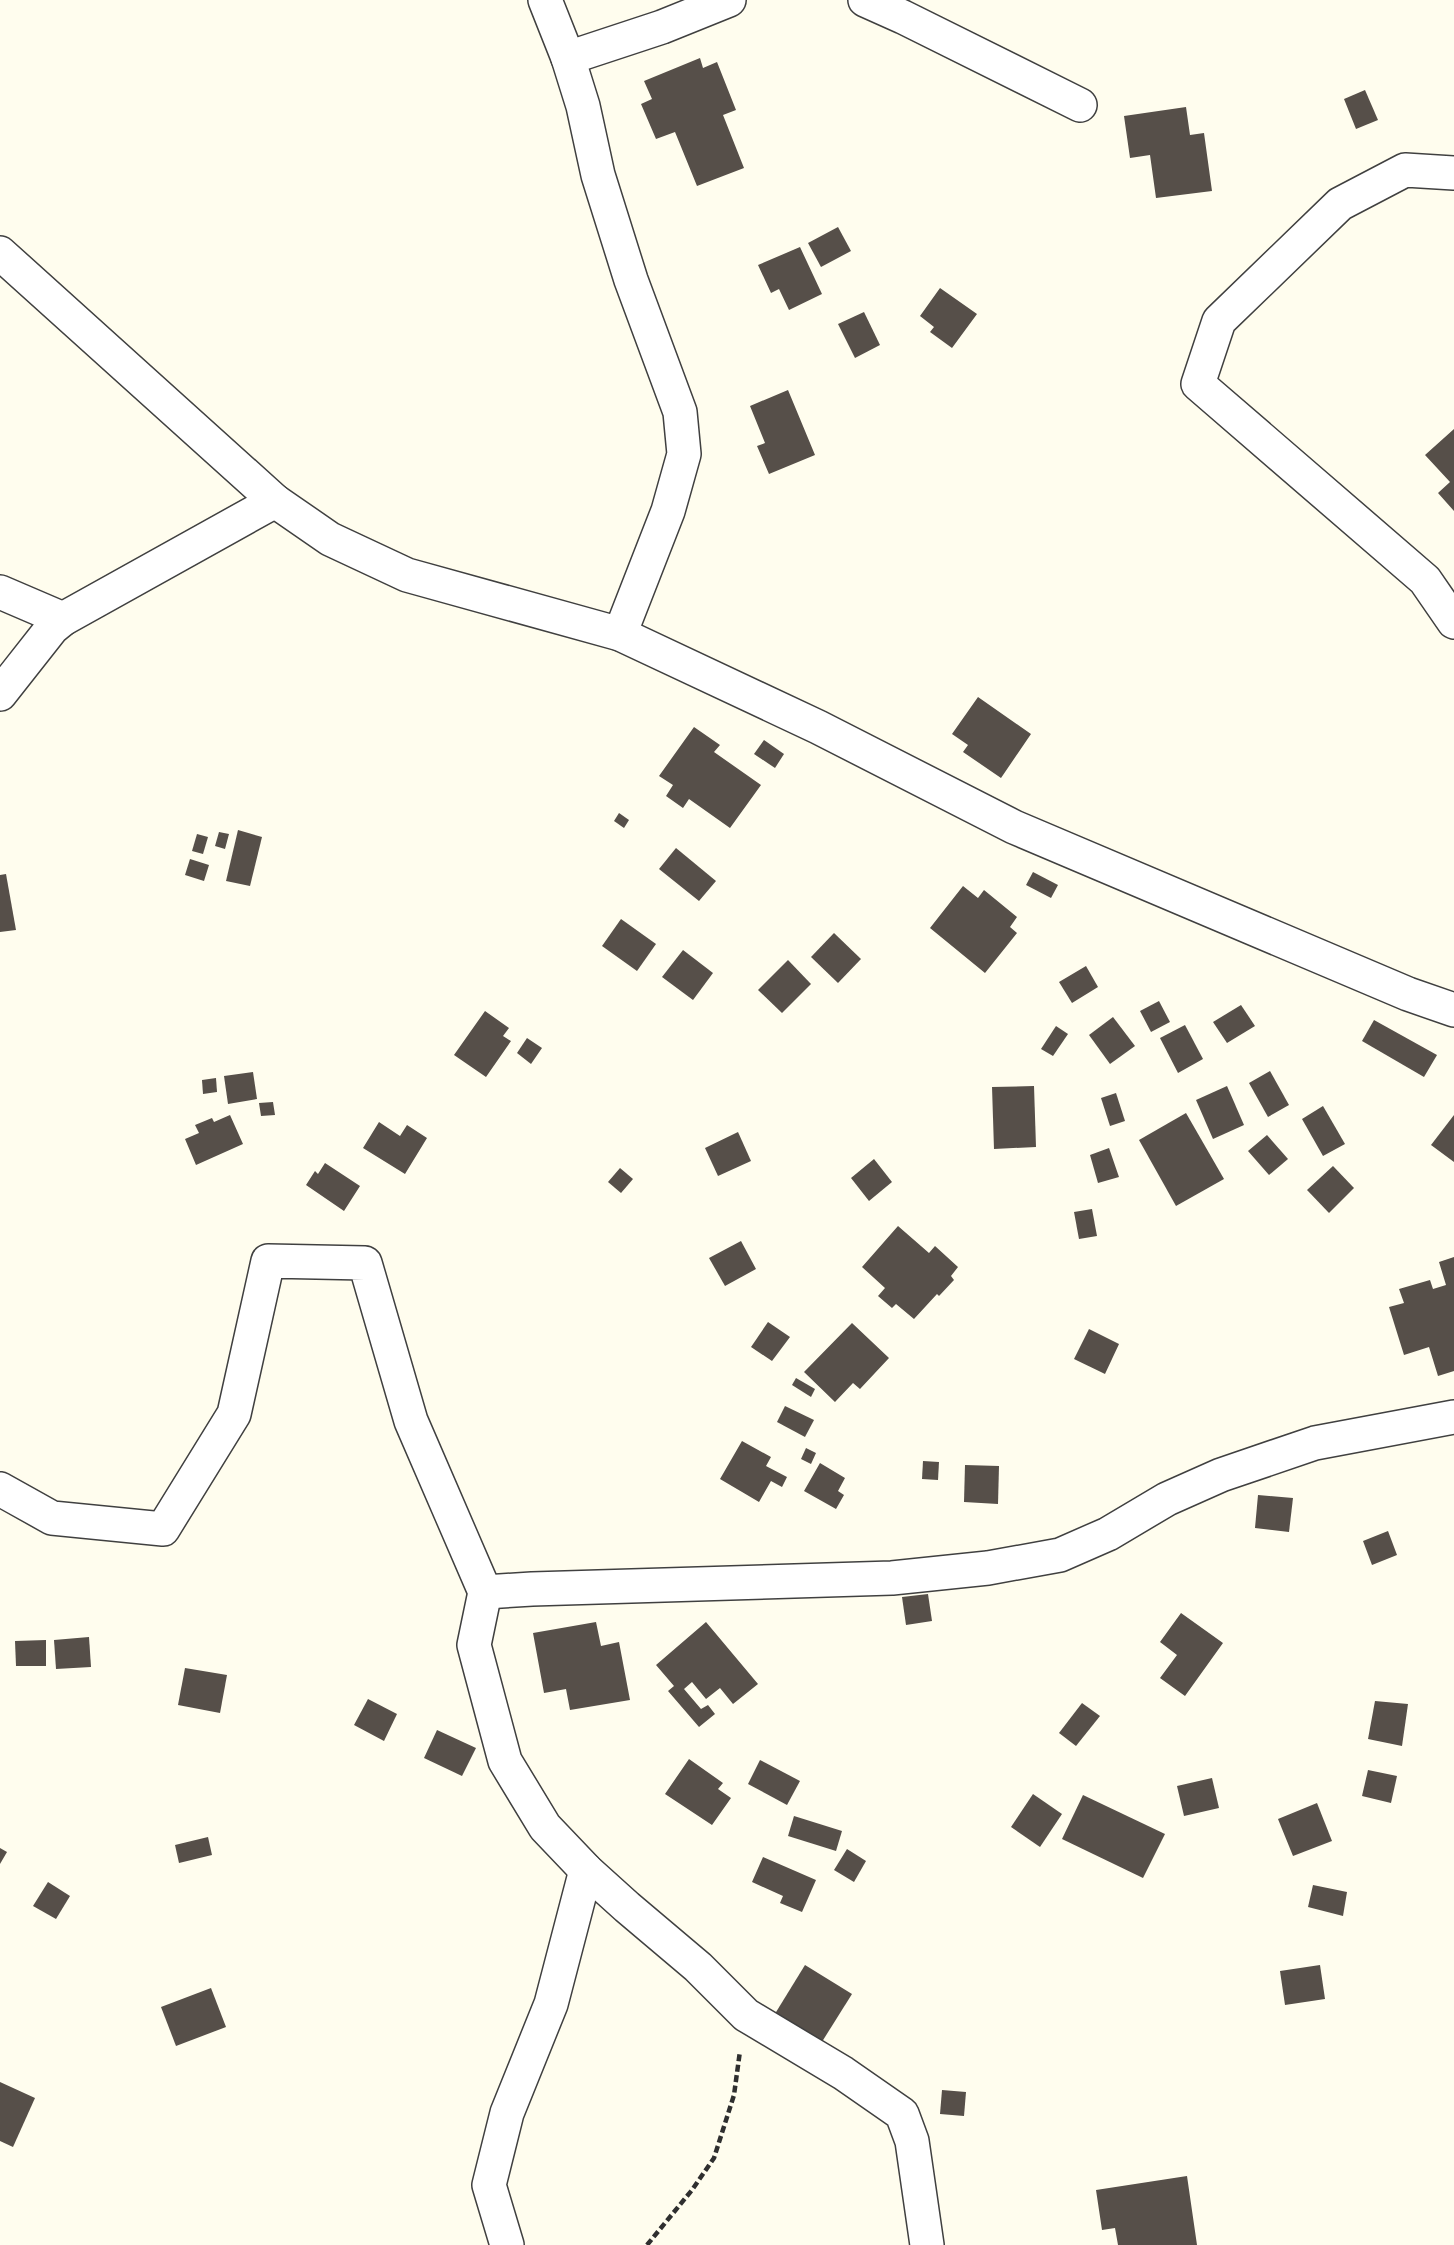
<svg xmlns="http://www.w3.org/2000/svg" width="1454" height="2245" viewBox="0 0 1454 2245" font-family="'Source Serif 4',serif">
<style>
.building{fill:#564f49}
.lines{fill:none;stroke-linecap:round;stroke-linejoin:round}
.street-casing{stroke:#404040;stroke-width:36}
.path{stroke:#2f2f2f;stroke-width:4.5;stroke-dasharray:7 3.5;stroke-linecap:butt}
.street{stroke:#fff;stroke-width:33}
</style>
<rect width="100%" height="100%" fill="#fffdee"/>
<!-- building -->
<g class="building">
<path d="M700,58L703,68L717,62L736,110L723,115L744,168L697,186L675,132L656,139L641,104L652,99L644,81Z"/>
<path d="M1365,90L1378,120L1356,129L1344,99Z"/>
<path d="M1186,107L1190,135L1204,133L1212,191L1156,198L1150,155L1130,158L1124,116Z"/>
<path d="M838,227L851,251L821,267L808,243Z"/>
<path d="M800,247L822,294L789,310L779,289L771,293L758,265Z"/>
<path d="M940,288L977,314L952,348L930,332L934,327L920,316Z"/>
<path d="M864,312L880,345L855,358L838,324Z"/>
<path d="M788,390L815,455L769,474L757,446L765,443L750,406Z"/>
<path d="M1454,429V511L1438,493L1450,482L1425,455Z"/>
<path d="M978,697L1031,734L1001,778L963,752L968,745L952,734Z"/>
<path d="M694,727L720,745L714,752L761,785L730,828L689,799L683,808L666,796L673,785L659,776Z"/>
<path d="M764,740L784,754L775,768L754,754Z"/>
<path d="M619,813L629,820L624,828L614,821Z"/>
<path d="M238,830L262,837L250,886L226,881Z"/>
<path d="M219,832L229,834L225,849L215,846Z"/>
<path d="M197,834L208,837L203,854L192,851Z"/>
<path d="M676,848L716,881L699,901L659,869Z"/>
<path d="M190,859L209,865L204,881L185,875Z"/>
<path d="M1033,872L1058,885L1051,898L1026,885Z"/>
<path d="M6,874L16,930L0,932V875Z"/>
<path d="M963,886L978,898L984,890L1017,917L1010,927L1017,933L985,973L930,928Z"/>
<path d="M621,919L656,944L637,971L602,946Z"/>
<path d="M834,933L861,959L838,983L811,957Z"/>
<path d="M683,950L713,973L693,1000L662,977Z"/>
<path d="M788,960L811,984L782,1013L758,990Z"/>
<path d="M1086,966L1098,987L1072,1003L1059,982Z"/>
<path d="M1159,1001L1170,1022L1151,1032L1140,1011Z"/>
<path d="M1241,1005L1255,1026L1227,1043L1213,1022Z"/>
<path d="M485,1011L509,1028L503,1036L511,1041L486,1077L454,1055Z"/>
<path d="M1113,1017L1135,1046L1110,1064L1089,1035Z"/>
<path d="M1374,1020L1437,1055L1424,1077L1362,1041Z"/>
<path d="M1185,1025L1203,1059L1178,1073L1160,1038Z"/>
<path d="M1056,1026L1068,1034L1053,1056L1041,1049Z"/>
<path d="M527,1038L542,1048L531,1064L517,1053Z"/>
<path d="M1270,1071L1289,1105L1268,1117L1249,1083Z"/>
<path d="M253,1072L257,1099L228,1104L224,1076Z"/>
<path d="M216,1078L217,1092L203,1094L202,1080Z"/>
<path d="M1034,1086L1036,1147L994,1149L992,1087Z"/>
<path d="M1227,1086L1244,1125L1213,1139L1196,1100Z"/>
<path d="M1116,1093L1125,1121L1110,1126L1101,1098Z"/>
<path d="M273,1102L275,1115L261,1116L259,1103Z"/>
<path d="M1323,1106L1345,1144L1323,1156L1302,1119Z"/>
<path d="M1186,1113L1224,1179L1176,1206L1139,1140Z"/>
<path d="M230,1115L243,1144L196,1165L185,1139L199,1133L195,1125L212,1118L214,1122Z"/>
<path d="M1454,1115V1162L1431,1145Z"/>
<path d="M379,1122L400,1136L407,1125L427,1138L405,1174L363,1148Z"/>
<path d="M738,1132L751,1161L718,1176L705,1148Z"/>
<path d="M1267,1135L1288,1159L1269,1175L1248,1151Z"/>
<path d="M1109,1148L1119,1177L1098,1183L1090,1155Z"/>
<path d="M874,1159L892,1182L869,1201L851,1178Z"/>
<path d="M325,1163L360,1186L344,1211L306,1185L315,1171L318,1174Z"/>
<path d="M1333,1166L1354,1188L1329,1213L1307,1190Z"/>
<path d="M620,1168L633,1179L621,1193L608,1182Z"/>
<path d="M1092,1209L1097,1236L1079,1239L1074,1212Z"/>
<path d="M898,1226L929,1253L935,1246L958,1267L951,1276L954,1280L939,1296L937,1294L914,1319L896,1304L892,1308L878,1296L885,1288L862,1267Z"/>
<path d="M741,1241L756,1269L725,1286L709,1258Z"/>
<path d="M1454,1257V1371L1438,1376L1429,1347L1404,1355L1389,1307L1404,1303L1399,1289L1430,1280L1433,1289L1446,1285L1439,1262Z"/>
<path d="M768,1322L790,1337L772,1361L751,1347Z"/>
<path d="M852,1323L889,1358L860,1389L853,1383L835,1402L804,1372Z"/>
<path d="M1089,1329L1119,1344L1105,1374L1074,1359Z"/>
<path d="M796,1378L815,1389L811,1397L792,1385Z"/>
<path d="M785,1406L814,1420L805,1437L777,1422Z"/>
<path d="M742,1441L771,1457L766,1466L787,1477L782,1487L771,1481L759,1502L720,1479Z"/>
<path d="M806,1448L816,1453L811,1464L801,1459Z"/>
<path d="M923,1461L939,1462L938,1480L922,1479Z"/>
<path d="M820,1463L845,1478L838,1491L844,1495L836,1509L804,1491Z"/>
<path d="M965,1465L999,1466L998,1504L964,1502Z"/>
<path d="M1258,1495L1293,1498L1289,1532L1255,1528Z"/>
<path d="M1388,1531L1397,1555L1372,1565L1363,1541Z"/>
<path d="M928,1594L932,1621L906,1625L902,1597Z"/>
<path d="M1181,1613L1223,1643L1185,1696L1160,1678L1177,1655L1160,1642Z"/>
<path d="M596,1622L601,1646L619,1642L630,1700L570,1710L566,1689L544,1693L533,1633Z"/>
<path d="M706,1622L758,1684L733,1704L720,1688L706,1699L692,1682L684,1689L701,1709L708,1705L715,1714L699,1727L668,1691L674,1686L656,1665Z"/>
<path d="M89,1637L91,1667L56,1669L54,1640Z"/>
<path d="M46,1640V1666H16L15,1641Z"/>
<path d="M185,1668L227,1675L220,1713L178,1705Z"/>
<path d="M368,1699L397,1714L384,1741L354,1725Z"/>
<path d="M1375,1701L1408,1704L1402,1746L1368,1739Z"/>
<path d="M1082,1703L1100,1716L1076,1746L1059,1733Z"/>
<path d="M437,1730L476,1748L462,1776L424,1758Z"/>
<path d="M689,1759L723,1783L718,1789L731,1798L712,1825L665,1794Z"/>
<path d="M760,1760L800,1781L787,1805L748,1784Z"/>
<path d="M1368,1770L1397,1776L1391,1803L1362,1796Z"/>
<path d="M1212,1778L1219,1808L1184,1816L1177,1786Z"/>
<path d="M1033,1794L1062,1814L1040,1847L1011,1827Z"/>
<path d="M1083,1795L1165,1834L1143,1878L1062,1839Z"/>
<path d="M1317,1803L1332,1841L1293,1856L1278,1819Z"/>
<path d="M794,1816L842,1831L836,1851L788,1836Z"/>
<path d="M208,1837L212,1855L179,1863L175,1845Z"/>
<path d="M0,1848L7,1852L0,1864Z"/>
<path d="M847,1849L866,1861L854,1882L834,1870Z"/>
<path d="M763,1857L816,1880L802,1912L780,1903L783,1896L752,1882Z"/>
<path d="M48,1882L70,1896L56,1919L33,1906Z"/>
<path d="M1313,1885L1347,1892L1343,1916L1308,1907Z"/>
<path d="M805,1965L852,1994L820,2045L773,2017Z"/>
<path d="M1320,1965L1325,1999L1285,2005L1280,1971Z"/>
<path d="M211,1988L226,2027L176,2046L161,2007Z"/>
<path d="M0,2082L35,2098L13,2147L0,2141Z"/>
<path d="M942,2090L966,2092L964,2116L940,2114Z"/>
<path d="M1187,2176L1197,2245H1118L1115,2228L1102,2230L1096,2190Z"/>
</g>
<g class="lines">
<!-- street casing -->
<g class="street-casing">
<g id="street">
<path d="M545,0L568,58L583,106L598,175L631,280L680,412L684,454L668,511L620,634"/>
<path d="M865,0L903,17L1080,105"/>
<path d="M568,58L662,27L729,0"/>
<path d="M1454,173L1405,170L1340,204L1219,321L1198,384L1425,580L1454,622"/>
<path d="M0,253L275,501L330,539L407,575L620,634L818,727L1014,827L1408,994L1454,1010"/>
<path d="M0,592L63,619"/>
<path d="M0,694L52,628L63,619L275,501"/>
<path d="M0,1489L52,1518L163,1529L234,1414L268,1261L365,1263L411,1421L485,1592L474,1645L505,1761L545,1827L586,1870L627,1907L698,1967L746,2015L843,2073L902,2114L912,2141L927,2245"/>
<path d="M485,1592L532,1589L892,1578L988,1568L1060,1555L1108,1534L1167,1499L1221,1475L1315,1443L1454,1417"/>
<path d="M507,2245L489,2185L507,2113L551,2004L586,1870"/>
</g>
</g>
<!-- path -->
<path class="path" d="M647,2245L692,2190L714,2158L734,2095L740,2051"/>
<!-- street -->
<use href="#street" class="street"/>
</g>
</svg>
